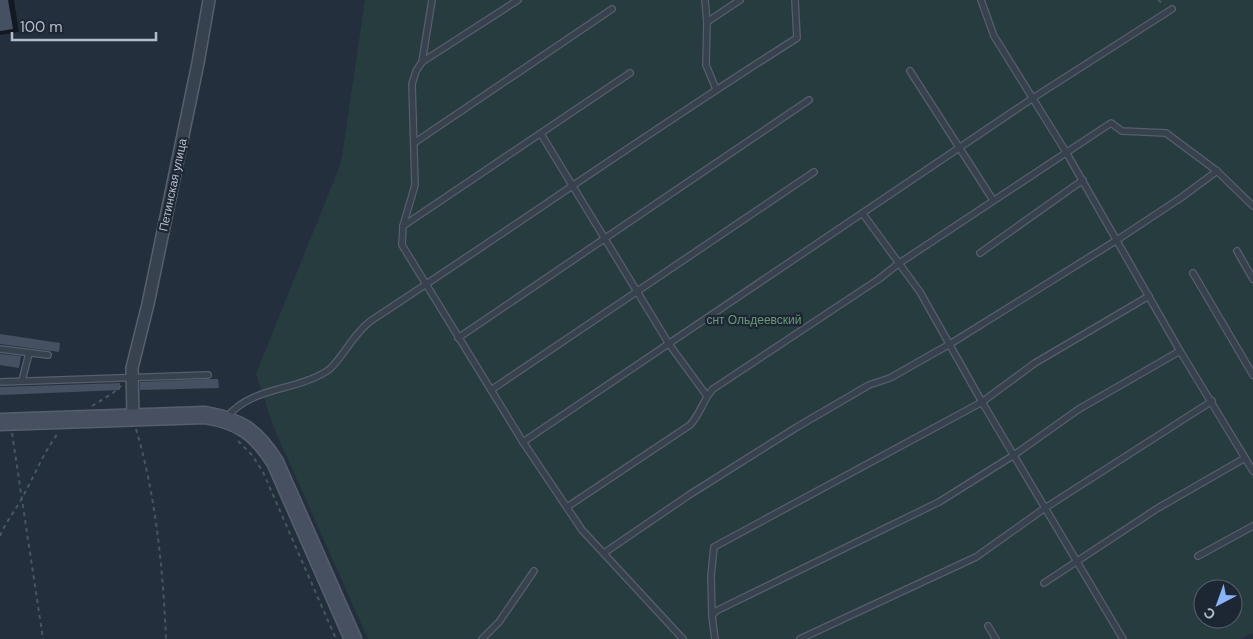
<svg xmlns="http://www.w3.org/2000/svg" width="1253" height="639" viewBox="0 0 1253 639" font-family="'DM Sans',sans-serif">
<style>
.green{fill:#263c3f;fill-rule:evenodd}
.shadow{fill:#0007}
.building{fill:#455162}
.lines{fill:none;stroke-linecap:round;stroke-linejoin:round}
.lane-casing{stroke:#565f6c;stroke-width:8}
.street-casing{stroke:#565f6c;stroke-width:14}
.secondary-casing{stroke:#565f6c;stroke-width:19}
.path{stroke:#44595c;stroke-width:2;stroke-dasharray:4 4;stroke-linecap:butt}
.lane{stroke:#38414e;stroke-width:5.5}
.street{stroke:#38414e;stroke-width:11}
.secondary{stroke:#465061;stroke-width:16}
.labels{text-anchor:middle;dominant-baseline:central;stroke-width:4.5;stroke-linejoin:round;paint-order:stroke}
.street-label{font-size:12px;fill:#b4bcc9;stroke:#1d2633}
.park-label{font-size:12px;fill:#6b9a76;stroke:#1d2633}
</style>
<rect width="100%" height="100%" fill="#242f3e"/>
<!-- green -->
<path class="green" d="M365,0H1253V633L1240,639H368L274,428L256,374L341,163ZM1203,589H1233V619H1203Z"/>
<!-- shadow -->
<path class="shadow" d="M0,0H14L19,32L0,35Z"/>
<!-- building -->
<g class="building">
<path d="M0,0H8L13,29L0,31Z"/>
<path d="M0,334L60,343L59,352L0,344Z"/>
<path d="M0,354L21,356L19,368L0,365Z"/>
<path d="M210,379H218L219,388L140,390V382Z"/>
<path d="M120,383V390L0,395V387Z"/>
</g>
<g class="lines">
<!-- lane casing -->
<g class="lane-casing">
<g id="lane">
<path d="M518,0L422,62L416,71L412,84L415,185L403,226L402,245L523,442L582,530L683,639"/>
<path d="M705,0L707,22"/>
<path d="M981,0L994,36L1066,152L1180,351L1253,471"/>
<path d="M422,62L432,0"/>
<path d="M910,71L993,200"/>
<path d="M716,89L706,65L707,22L740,0"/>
<path d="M541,134L669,344L707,396"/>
<path d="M414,143L612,9"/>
<path d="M863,214L920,292L982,402L1123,639"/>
<path d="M403,226L630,73"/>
<path d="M1237,251L1253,279"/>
<path d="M980,253L1083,180"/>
<path d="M1193,273L1253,375"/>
<path d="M458,338L809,100"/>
<path d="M0,349L48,355"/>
<path d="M22,381L29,353"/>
<path d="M0,382L208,375"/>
<path d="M491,390L814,172"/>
<path d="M226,418C252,386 294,392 327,371C340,363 353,333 372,320C514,227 653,129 797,38L795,0"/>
<path d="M523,442L1033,98L1172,9"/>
<path d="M567,507L690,425C701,413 704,398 713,389L879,279L898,264L1111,123L1122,131L1166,133L1217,171L1253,206"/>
<path d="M604,553L689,495L797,427L869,385L890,378L950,344L1117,240L1182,197L1217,171"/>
<path d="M1198,556L1253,526"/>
<path d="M1044,583L1158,508L1245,458"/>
<path d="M712,616L711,576L714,547L982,402L1035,363L1149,296"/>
<path d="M988,626L996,639"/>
<path d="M482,639L499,622L534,571"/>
<path d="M715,639L712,616L716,611L939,502L1014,455L1079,409L1180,351"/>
<path d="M800,639L976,557L1045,508L1212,401"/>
</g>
</g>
<!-- street casing -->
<g class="street-casing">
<path id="street" d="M133,417L132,368L148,304L198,63L209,0"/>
</g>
<!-- secondary casing -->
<g class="secondary-casing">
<path id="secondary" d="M0,422L205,415C240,421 256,432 275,462L353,639"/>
</g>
<!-- path -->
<g class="path">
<path d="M1158,0L1165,5"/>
<path d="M92,406L113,393L121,386"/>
<path d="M136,429C156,496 163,569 166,639"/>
<path d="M12,433L43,639"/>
<path d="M238,441L252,455L263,472L336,639"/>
<path d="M0,536C6,521 16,510 23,496C35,475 44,451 59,432"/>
</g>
<!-- lane -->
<use href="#lane" class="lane"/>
<!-- street -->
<use href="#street" class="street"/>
<!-- secondary -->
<use href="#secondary" class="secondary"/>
</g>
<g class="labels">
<!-- street labels -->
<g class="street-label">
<text transform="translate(173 185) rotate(-78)">Петинская улица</text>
</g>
<!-- park labels -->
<g class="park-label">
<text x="754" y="320">снт Ольдеевский</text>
</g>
</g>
<!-- north arrow -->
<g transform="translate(1218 604) rotate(221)"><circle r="24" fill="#1d2633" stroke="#59626f"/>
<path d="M0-4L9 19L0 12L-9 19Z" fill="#8ab4f8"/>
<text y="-8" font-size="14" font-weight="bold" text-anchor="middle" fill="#b4bcc9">С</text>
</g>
<!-- scale -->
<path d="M12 32v8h144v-8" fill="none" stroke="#b4bcc9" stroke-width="2.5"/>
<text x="20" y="32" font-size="15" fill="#b4bcc9" stroke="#1d2633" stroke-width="4" paint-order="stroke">100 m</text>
</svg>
